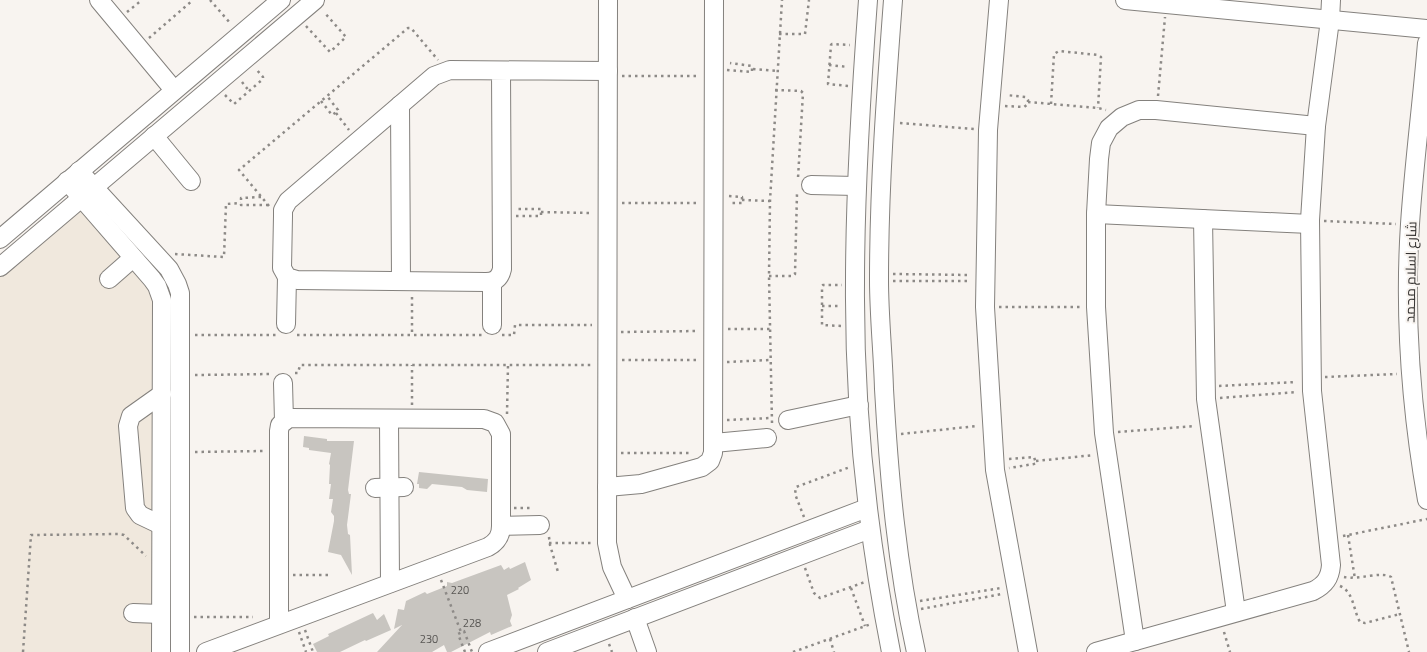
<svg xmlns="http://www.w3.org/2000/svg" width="1427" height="652" viewBox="0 0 1427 652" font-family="'Titillium Web',Cairo,sans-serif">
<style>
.built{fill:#f0e8dd}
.building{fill:#c8c5c0}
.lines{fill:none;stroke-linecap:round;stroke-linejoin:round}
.minor-casing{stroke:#84817d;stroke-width:20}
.path{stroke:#8d8a87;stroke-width:2.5;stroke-dasharray:2.5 4;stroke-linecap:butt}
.minor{stroke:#fff;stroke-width:18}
.labels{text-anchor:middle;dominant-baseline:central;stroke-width:4;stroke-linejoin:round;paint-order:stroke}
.number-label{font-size:11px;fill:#595754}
.street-label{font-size:14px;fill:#343230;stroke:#f8f4f0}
</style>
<rect width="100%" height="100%" fill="#f8f4f0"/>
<!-- built -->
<path class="built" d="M91,196L142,252L168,288L170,303V652H0V275Z"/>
<!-- building -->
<g class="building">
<path d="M304,436L327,439V441H354L348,490L349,494H351L347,525L348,534L350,535L352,575L341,555L328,552L334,521V516L331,512L333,499H329L331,484H329L330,465L329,464L331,453L309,450V448L303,447Z"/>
<path d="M419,472L488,479L487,492L467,490L462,487L432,484L427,489L419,488V484H417Z"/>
<path d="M525,562L531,580L518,588L519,589L507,595L512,615L510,621L512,626L491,635L490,632L451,652H447L444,645L432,652H377L402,625L394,629L398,609L404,610L406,601L425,592L427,594L447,586V582L452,583L501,565L504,570L509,567L510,569Z"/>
<path d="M373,613L377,620L384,614L391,630L366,641L365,640L340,652H317L313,644L329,636L328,634Z"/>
</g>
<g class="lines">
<!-- minor casing -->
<g class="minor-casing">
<g id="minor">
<path d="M99,0L174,90"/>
<path d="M608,0L607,543L612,567L627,599"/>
<path d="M868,0C861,94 855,189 855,283C854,407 867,531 891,652"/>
<path d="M893,0C886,93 879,186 879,280C879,316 883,353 884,389C889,478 897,566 916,652"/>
<path d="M999,0L988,130L985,307L995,470L1028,652"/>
<path d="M1125,0L1427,29"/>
<path d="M1427,43C1422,103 1414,164 1410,224C1404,316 1411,409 1427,500"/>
<path d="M501,71L502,269C500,278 495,282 486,282L297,280L287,277L282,268L283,216V210L288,201L434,76L450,70L608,71"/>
<path d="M400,105L401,281"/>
<path d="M154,136L191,181"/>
<path d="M79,171L169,269L177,284L180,293V652"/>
<path d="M67,181L152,279L157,286L162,300L161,652"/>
<path d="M811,185L856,186"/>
<path d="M1096,214L1310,224"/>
<path d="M1203,219L1206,399L1236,612"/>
<path d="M0,239L281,0"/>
<path d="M0,267L315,0"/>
<path d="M109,279L133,258"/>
<path d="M286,324L287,277"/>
<path d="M492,325V282"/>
<path d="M283,383L284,421"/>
<path d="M389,419L390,583"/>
<path d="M788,420L859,405"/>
<path d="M714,443L767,438"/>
<path d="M607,487L641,484L702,467L710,461L713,453L714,0"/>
<path d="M375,488L404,487"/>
<path d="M161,525L140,515L135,508L128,426L131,416L162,394"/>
<path d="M501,526L540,525"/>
<path d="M133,613L161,614"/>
<path d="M635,618L647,652"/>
<path d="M1135,641L1104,433L1096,307V214L1099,159L1101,143L1109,128L1122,117L1139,110H1156L1316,126"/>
<path d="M206,652L488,547C497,542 501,536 501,526V434L495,423L484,419L289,418L280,425L279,431V625"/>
<path d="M488,652L867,508"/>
<path d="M547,652L870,529"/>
<path d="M1096,652L1313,591C1325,585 1330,578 1331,565L1312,391L1310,220L1316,126L1330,20L1331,0"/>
</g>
</g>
<!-- path -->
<g class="path">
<path d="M210,0L231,24"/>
<path d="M127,12L142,0"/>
<path d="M306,26L330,52L346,37L324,12"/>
<path d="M779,34H805L809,0"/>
<path d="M149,38L193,0"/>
<path d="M829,65L848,67"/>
<path d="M753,69L777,71"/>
<path d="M727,70L752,72V66L730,63"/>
<path d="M622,76H699"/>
<path d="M242,82L249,91"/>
<path d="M848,86L828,84L831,45L832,44L850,45"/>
<path d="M775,90L801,91L803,93L798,178"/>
<path d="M225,95L234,104L263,79V77L256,69"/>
<path d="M1158,96L1165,17"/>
<path d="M321,101L332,115L338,111V110L327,96"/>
<path d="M1028,102L1098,108L1106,110"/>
<path d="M1051,104L1054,54L1059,51L1098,55L1101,57L1098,108"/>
<path d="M1005,106L1024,107L1028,104V100L1026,97L1006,95"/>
<path d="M336,113L349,130"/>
<path d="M900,123L974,129"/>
<path d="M729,196L742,197V203H729"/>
<path d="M261,197L241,198V205H268"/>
<path d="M742,200L770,201"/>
<path d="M622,203H699"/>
<path d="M269,206L239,170L408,28H411L438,60"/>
<path d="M541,212L592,213"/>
<path d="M516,216H541V209H517"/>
<path d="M1324,221L1396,224"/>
<path d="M175,254L224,257L226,204L241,203"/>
<path d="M893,274L970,275"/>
<path d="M769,276H793L795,274L797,193"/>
<path d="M893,281H970"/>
<path d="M412,297V335"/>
<path d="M822,306H840"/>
<path d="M999,307H1081"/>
<path d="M841,326L822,325V286L823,285H842"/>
<path d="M728,329H770"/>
<path d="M621,332L698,331"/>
<path d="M195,335H277"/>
<path d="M297,335H482"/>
<path d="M502,335H514L515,325H592"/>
<path d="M622,360H699"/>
<path d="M727,362L769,360"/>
<path d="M295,373H298L300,365H594"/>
<path d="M195,375L272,374"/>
<path d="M1325,377L1397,374"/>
<path d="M1219,386L1296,382"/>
<path d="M1220,398L1297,392"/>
<path d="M412,405V365"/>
<path d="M507,414L508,365"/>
<path d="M727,420L771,418"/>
<path d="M772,423L769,276L770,201L782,0"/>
<path d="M1118,432L1195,426"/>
<path d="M901,434L977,426"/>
<path d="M195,452L264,451"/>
<path d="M621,453H691"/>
<path d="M1009,459L1034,457L1036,463L1034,464L1009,468"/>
<path d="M1036,461L1094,455"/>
<path d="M514,508H531"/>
<path d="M804,517L795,494L796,487L850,467"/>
<path d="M1348,535L1355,579"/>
<path d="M1343,536L1427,519"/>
<path d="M549,537L550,545L558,572"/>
<path d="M549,543H593"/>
<path d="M805,568L814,593L820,598L865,582"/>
<path d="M293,575H330"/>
<path d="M1344,577C1359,580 1382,571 1391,577L1409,652"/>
<path d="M441,580L461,632"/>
<path d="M1340,586C1354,592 1353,610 1360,622L1365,623L1400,614"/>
<path d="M851,588L865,626"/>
<path d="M920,601L1001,588"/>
<path d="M921,609L1002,594"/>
<path d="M194,617H253"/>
<path d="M305,630L313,652"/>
<path d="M299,632L306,652"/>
<path d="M1224,632L1230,652"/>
<path d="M830,639L834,652"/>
<path d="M609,644L612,652"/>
<path d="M23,652L31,535L119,534L124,535L146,556"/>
<path d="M465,652L458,634L464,631L472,652"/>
<path d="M793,652L871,624"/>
</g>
<!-- minor -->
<use href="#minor" class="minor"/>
</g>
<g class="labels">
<!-- number labels -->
<g class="number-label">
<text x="460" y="590">220</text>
<text x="472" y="623">228</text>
<text x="429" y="639">230</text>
</g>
<!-- street labels -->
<g class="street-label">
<text transform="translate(1410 272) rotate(-89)">شارع اسلام محمد</text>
</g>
</g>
</svg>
